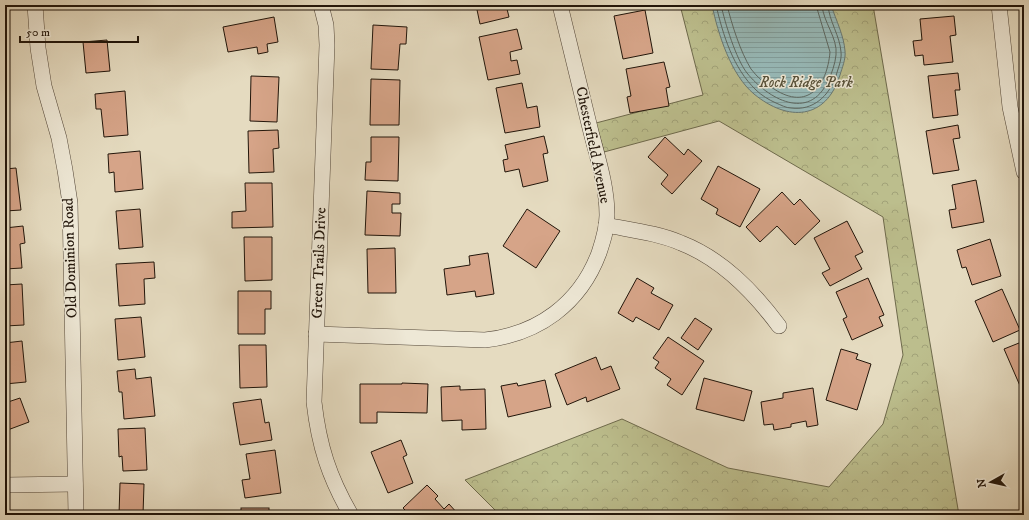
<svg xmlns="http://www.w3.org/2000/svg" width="1029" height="520" viewBox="0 0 1029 520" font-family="'IM FELL DW Pica',serif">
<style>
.park{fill:url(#park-crowns);stroke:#6e6a4c}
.water{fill:url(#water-rules);stroke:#687873}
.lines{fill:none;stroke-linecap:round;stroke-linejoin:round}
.shore{stroke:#5c6862;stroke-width:1}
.building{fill:#d6a488;stroke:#21150a}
.minor-casing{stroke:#524638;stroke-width:16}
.minor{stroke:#eee8d6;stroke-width:15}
.labels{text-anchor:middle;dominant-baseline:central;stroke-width:3;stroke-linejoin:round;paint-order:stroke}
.park-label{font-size:15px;font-style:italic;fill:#575038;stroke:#eee8d6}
.street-label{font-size:15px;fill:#21150a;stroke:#eee8d6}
</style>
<defs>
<pattern id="park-crowns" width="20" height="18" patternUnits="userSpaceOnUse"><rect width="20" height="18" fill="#bcbe8d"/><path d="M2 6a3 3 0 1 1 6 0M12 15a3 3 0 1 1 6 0" fill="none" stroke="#a1a278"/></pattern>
<pattern id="water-rules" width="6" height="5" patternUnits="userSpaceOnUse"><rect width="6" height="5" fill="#97bab9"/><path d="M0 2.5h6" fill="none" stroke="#829f9e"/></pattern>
</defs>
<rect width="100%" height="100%" fill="#e5dbc0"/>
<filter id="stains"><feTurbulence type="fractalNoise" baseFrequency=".005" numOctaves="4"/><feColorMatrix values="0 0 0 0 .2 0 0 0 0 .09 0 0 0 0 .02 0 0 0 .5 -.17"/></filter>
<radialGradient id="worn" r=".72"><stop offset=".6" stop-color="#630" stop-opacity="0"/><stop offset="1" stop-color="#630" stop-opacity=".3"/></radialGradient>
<!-- park -->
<path class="park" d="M680,5H873L959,515H500L465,480L622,419L728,468L829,487L883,424L903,355L883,217L719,121L604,152L596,123L703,95Z"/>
<!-- water -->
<path class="water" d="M712,5H831C836,20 844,36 845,51C846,59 842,68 840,75C826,120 788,122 754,94C731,75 718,34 712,5Z"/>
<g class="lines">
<!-- shore -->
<g class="shore">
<path d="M716,5C723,35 733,68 756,90C761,95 769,100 776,103C781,105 786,108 791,108C813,111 829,96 836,76C838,68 842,60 841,52C840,36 829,21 828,5"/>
<path d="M721,5C725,23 736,59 747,73C768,99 809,122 828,81C832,73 835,64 836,55C838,38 823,22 822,5"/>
<path d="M727,5C732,25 740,51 751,69C757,77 765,84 774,89C808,111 827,86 830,52L816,5"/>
</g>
</g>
<!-- building -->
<g class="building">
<path d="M476,5H506L509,17L480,24Z"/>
<path d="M604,5H624L605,9Z"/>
<path d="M924,5H943L924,8Z"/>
<path d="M645,10L653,53L623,59L614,16Z"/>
<path d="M954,16L956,35L950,36L953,62L924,65L923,55L915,56L913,41L922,40L920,19Z"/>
<path d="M274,17L278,42L267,44L268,52L258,54L257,47L228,52L223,27Z"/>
<path d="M373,25L407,27L406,44H400L398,70L371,69Z"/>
<path d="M517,29L522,49L510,52L511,61L517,60L520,74L488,80L479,37Z"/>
<path d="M107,40L110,71L86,73L83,42Z"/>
<path d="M664,62L670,87L666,88L669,106L630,113L627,97L631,96L626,69Z"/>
<path d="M958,73L960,90H955L958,115L933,118L928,76Z"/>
<path d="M251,76L279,77L277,122L250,121Z"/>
<path d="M371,79L400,80L399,125H370Z"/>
<path d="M522,83L527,108L537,106L540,127L505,133L496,88Z"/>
<path d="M125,91L128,135L104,137L101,109H96L95,94Z"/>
<path d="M958,125L960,138L953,139L959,170L933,174L926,131Z"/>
<path d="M278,130L279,148L273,149L274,172L249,173L248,131Z"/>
<path d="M544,136L548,153L543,154L548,181L523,187L519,169L505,172L503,160L508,159L505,145Z"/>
<path d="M371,137H399L398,181L365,180L366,162H371Z"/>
<path d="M665,137L684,155L688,149L702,161L672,194L661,184L668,175L648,157Z"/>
<path d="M140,151L143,189L115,192L114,172L109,173L108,154Z"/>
<path d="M718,166L760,189L740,227L716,214L718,209L701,199Z"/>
<path d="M16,168L21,210L5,211V169Z"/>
<path d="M976,180L984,222L952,228L949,210L956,209L952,185Z"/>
<path d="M245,183H272L273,227L232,228V212L246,211Z"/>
<path d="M367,191L400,193V204H392V213H401L400,236L365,235Z"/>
<path d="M782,192L794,205L800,199L820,221L795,245L777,226L760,242L746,227Z"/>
<path d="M140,209L143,247L119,249L116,211Z"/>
<path d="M527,209L560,231L536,268L503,246Z"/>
<path d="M847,221L863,252L855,256L862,269L830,286L822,273L830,269L814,238Z"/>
<path d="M23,226L25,243L20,244L22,268L5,269V228Z"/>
<path d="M244,237H272V280L245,281Z"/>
<path d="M990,239L1001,276L972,285L966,267L962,268L957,250Z"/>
<path d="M395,248L396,293H368L367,249Z"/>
<path d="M488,253L494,294L476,297L475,291L447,295L444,269L470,265L469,256Z"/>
<path d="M154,262L155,278L144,279L145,304L119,306L116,264Z"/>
<path d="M637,278L654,288L651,293L673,305L659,330L636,317L633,322L618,313Z"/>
<path d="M868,278L884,315L879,317L883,326L852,340L843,319L847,317L836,292Z"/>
<path d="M22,284L24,325L5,326V285Z"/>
<path d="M1002,289L1020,330L993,342L975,301Z"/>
<path d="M238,291H271V309H265V334H238Z"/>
<path d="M141,317L145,357L118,360L115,319Z"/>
<path d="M695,318L712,329L698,350L681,338Z"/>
<path d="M668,337L704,361L682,395L667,385L671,379L655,368L659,362L653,358Z"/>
<path d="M22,341L26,382L5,384V343Z"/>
<path d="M1024,341V395L1004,349Z"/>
<path d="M239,345H266L267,387L240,388Z"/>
<path d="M841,349L858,354L856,359L871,364L857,410L826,400Z"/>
<path d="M596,357L601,370L611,366L620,389L587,402L586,397L567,405L555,374Z"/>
<path d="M135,369L136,379L151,377L155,416L124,419L122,392H119L117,371Z"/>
<path d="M704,378L752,391L744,421L696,409Z"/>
<path d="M545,380L551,407L508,417L501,386L517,383L518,386Z"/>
<path d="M402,383L428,384L427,413L377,412V423H360V384H402Z"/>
<path d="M460,386V390L485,389L486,429L462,430V420L442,421L441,387Z"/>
<path d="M813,388L818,425L807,427L806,421L791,424V427L774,430L773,424L764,425L761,402L783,398V393Z"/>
<path d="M20,398L29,422L5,431V403Z"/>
<path d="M261,399L265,423L269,422L272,440L240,445L233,403Z"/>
<path d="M145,428L147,470L123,471L122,456L119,457L118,429Z"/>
<path d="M401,440L407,455L403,457L413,483L388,493L371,452Z"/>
<path d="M275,450L281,493L245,498L242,480L250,479L246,454Z"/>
<path d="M120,483L144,484L143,515H119Z"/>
<path d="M427,485L438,496L435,499L444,509L449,504L459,515H410L403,508Z"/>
<rect x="241" y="508" width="28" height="7"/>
</g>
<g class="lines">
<!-- minor casing -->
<g class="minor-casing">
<g id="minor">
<path d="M35,5L38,48L44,86L59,138L65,170L70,203L76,515"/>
<path d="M321,5L326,25L327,45L314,402C319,446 329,477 351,515"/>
<path d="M999,5L1010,107L1024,172"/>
<path d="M606,225C631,230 658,233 681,243C722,259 753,291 779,326"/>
<path d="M316,334L485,340C538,334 580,304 599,253C603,241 607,229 607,215C607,187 598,159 591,132C581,90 570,47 560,5"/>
<path d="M5,485L75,484"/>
</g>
</g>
<!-- minor -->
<use href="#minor" class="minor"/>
</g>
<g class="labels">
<!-- park labels -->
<g class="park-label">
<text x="806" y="82">Rock Ridge Park</text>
</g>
<!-- street labels -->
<g class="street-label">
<text transform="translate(593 145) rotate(78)">Chesterfield Avenue</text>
<text transform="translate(70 258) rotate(-92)">Old Dominion Road</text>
<text transform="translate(319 263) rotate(-88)">Green Trails Drive</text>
</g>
</g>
<!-- margin -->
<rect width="1029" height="520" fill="none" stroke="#e5dbc0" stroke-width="20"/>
<rect x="6" y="6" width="1017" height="508" fill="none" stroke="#21150a" stroke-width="2"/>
<rect x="10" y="10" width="1009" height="500" fill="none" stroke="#21150a"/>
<!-- north arrow -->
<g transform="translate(991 482) rotate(262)" stroke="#eee8d6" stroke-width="3" paint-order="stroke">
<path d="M0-3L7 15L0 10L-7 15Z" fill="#21150a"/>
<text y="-6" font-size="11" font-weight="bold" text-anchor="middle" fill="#21150a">N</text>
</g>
<!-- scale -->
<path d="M20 36v6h118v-6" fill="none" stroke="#21150a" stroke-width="2"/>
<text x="26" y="36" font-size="12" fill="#21150a" stroke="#eee8d6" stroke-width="3" paint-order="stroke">50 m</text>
<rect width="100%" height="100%" filter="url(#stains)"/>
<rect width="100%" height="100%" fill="url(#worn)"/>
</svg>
